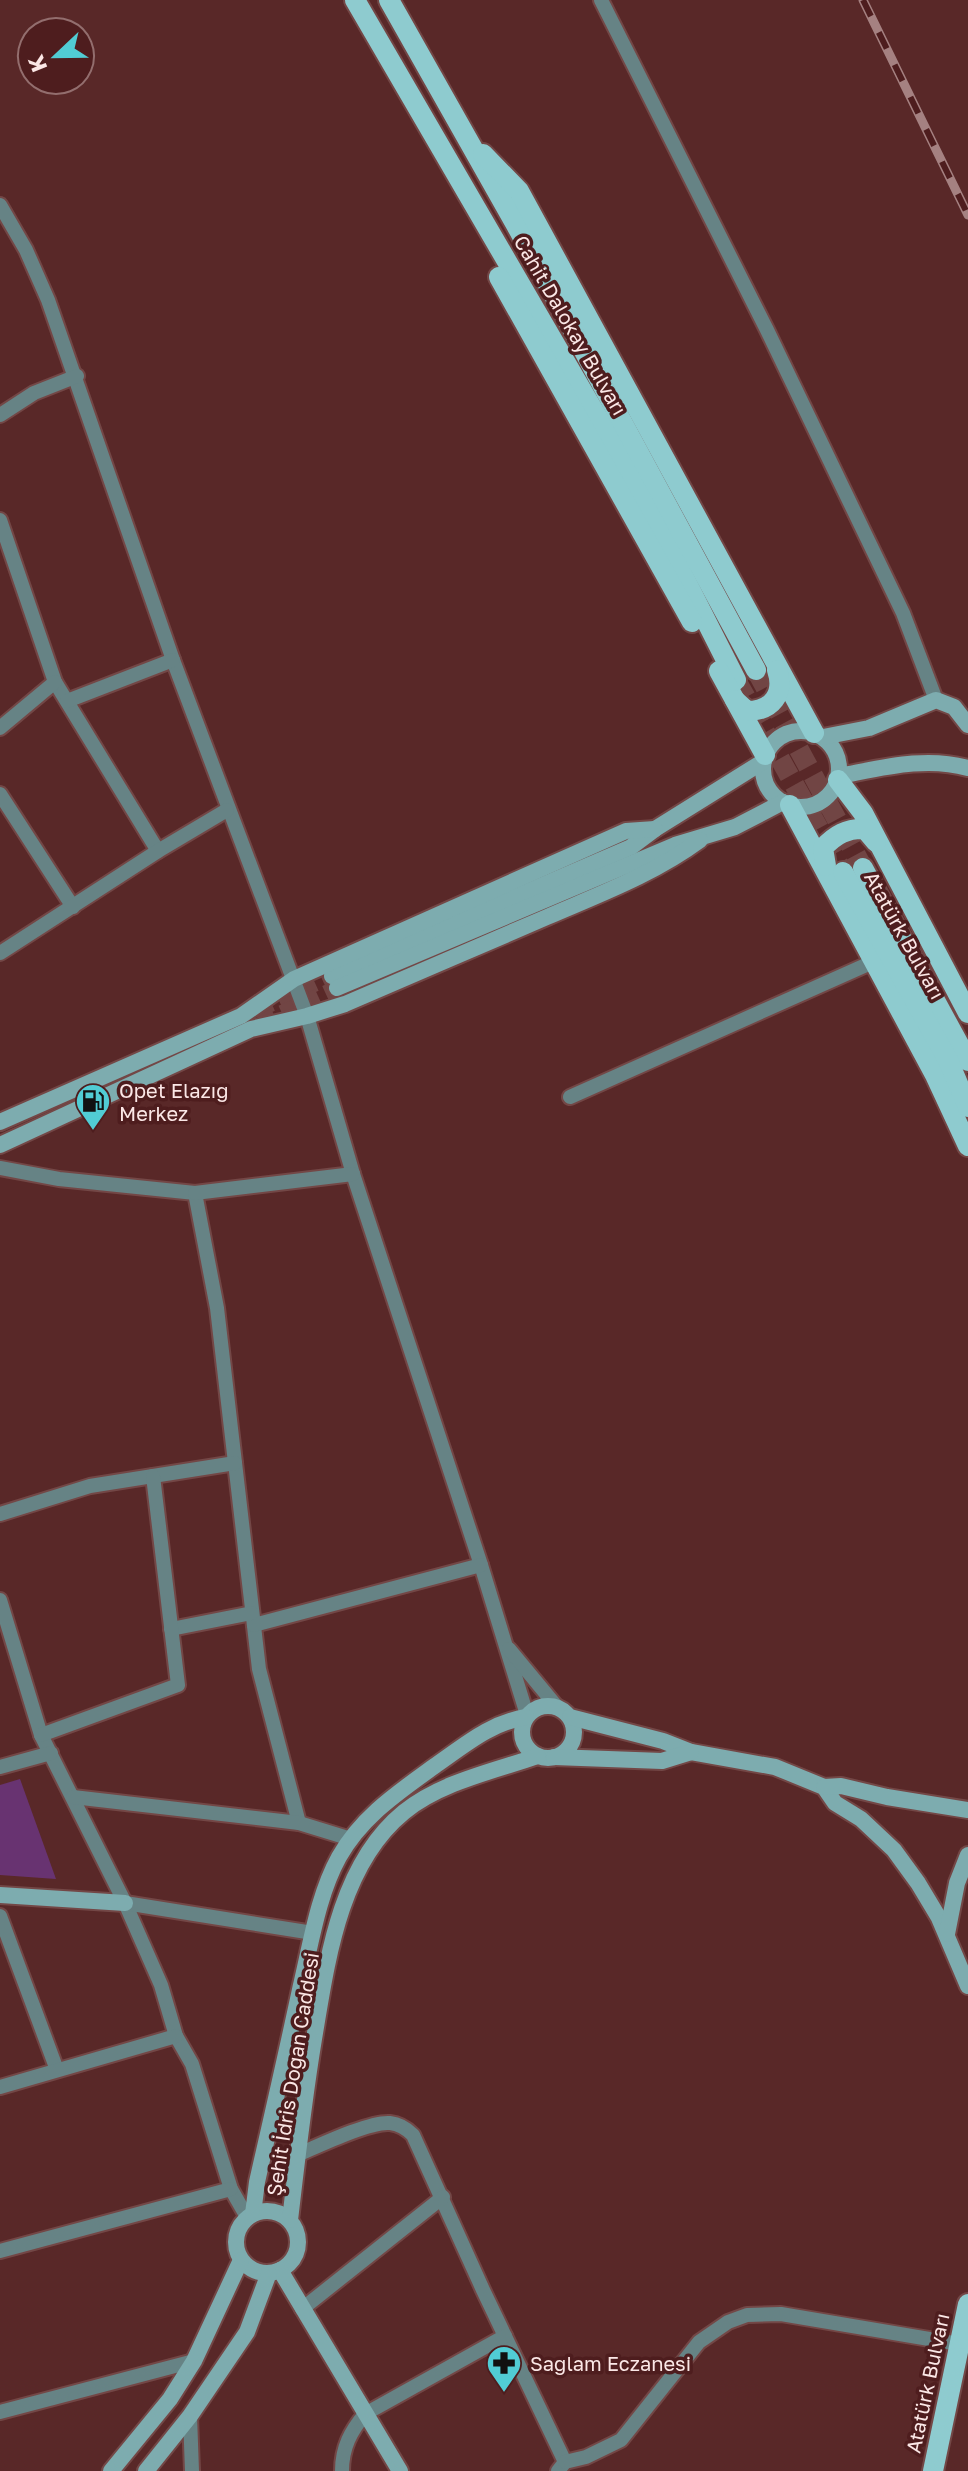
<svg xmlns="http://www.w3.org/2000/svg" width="968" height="2471" viewBox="0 0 968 2471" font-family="'Golos Text',sans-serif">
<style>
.green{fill:#683371}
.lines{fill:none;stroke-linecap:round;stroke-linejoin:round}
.secondary-tunnel{stroke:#714544;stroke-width:16;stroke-dasharray:16 8;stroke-linecap:butt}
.primary-tunnel{stroke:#714544;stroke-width:20;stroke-dasharray:20 10;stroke-linecap:butt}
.street-casing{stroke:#734746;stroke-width:18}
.secondary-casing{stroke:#734746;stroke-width:20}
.primary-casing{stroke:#734746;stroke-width:24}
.street{stroke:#668385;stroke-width:14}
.secondary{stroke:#7dacaf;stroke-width:16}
.primary{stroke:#8ecbcf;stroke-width:20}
.rail-casing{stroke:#a58181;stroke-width:9}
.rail{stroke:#4e1d1e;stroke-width:6;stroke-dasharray:18;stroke-linecap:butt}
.labels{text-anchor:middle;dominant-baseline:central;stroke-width:7;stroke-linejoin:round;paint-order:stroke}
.street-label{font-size:20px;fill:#fbe7e6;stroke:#4e1d1e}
.poi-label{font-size:20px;fill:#fbe7e6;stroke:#4e1d1e;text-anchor:start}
</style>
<rect width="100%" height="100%" fill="#592828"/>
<!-- green -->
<path class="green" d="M20,1779L56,1879L0,1875V1785Z"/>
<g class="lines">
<!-- secondary-tunnel -->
<g class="secondary-tunnel">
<path d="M257,1010L332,976"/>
<path d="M260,1023L337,988"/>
</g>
<!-- primary-tunnel -->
<g class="primary-tunnel">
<path d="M756,670L863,868"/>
<path d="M736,680L843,872"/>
</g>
<!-- street casing -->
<g class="street-casing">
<g id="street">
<path d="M601,0L767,330L903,613L936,700"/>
<path d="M0,205L26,250L48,300L173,660L307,1016L353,1174L481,1565L527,1715"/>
<path d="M0,415L34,393L77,376"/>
<path d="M0,520L55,682L158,851"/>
<path d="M67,701L173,660"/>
<path d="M0,728L55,682"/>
<path d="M0,794L73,907"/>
<path d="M0,953L158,851L227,810"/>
<path d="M570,1097L875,961"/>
<path d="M0,1168L59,1179L195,1193L217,1308L259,1669L299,1823"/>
<path d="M195,1193L353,1174"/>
<path d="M0,1514L90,1486L235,1463"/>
<path d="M0,1600L41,1735L125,1903L161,1985L176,2036L192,2064L231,2189L247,2217"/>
<path d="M254,1625L481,1565"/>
<path d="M171,1629L252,1613"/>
<path d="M509,1649L557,1707"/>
<path d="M41,1735L178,1685L153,1476"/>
<path d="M0,1767L51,1753"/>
<path d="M73,1797L299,1823L351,1839"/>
<path d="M125,1903L313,1933"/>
<path d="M0,1916L57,2070"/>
<path d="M0,2087L176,2036"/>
<path d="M297,2155C318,2146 370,2121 390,2123C400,2124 407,2129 413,2135L483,2290L565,2462L558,2471"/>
<path d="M0,2251L231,2189"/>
<path d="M302,2309L443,2197"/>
<path d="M0,2412L194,2361"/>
<path d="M190,2416L192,2471"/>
<path d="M565,2462L586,2457L621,2440L699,2342L728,2322L747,2315L781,2314L959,2344"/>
<path d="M342,2471C342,2447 351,2431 365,2414L505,2336"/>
</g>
</g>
<!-- secondary casing -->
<g class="secondary-casing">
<g id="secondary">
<circle cx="801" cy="769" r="38"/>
<path d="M823,737L869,728L936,700L954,707L968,725"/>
<path d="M839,776C882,768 925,756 968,768"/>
<path d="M332,976L631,847L655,829L764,761"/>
<path d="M337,988L675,845L735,827L783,802"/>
<path d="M0,1122L241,1016L294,979L626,831L655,829"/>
<path d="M0,1145L251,1029L307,1016L345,1004C412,975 480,946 547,917C600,894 654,874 700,840"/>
<circle cx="548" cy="1732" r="26"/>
<path d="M570,1717L663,1741L691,1752L775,1767L824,1787L835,1803L861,1819L894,1850L918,1883L939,1918L968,1986"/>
<path d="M554,1757L662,1761L691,1752"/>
<path d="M824,1787L841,1786L887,1797L968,1810"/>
<path d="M0,1895L125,1903"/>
<path d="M947,1934L957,1883L968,1855"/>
<circle cx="267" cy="2242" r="31"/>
<path d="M253,2214L257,2182C272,2116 287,2051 301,1985C311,1943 318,1895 339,1857C362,1816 399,1792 436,1765C465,1745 490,1723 526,1717"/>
<path d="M290,2220C297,2160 304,2099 314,2039C327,1962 339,1865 404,1812C441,1782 494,1771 538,1756"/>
<path d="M280,2270L400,2471"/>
<path d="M111,2471L170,2399L194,2361L241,2260"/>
<path d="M146,2471L190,2416L247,2332L269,2273"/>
</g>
</g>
<!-- primary casing -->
<g class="primary-casing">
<g id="primary">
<path d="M355,0L641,492L736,680"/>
<path d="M389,0L516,225L756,670"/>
<path d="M483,154L519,191L814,733"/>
<path d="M499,277L692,622"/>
<path d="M719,671L765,755"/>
<path d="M735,700L747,711C772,711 785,694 777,670"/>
<path d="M838,780L863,813L968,1013"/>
<path d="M790,805L935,1075L968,1146"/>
<path d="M826,866L823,848C835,835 847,828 865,829L876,842"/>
<path d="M863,868L968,1061"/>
<path d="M843,872L948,1060L968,1107"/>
<path d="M933,2471L968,2304"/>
</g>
</g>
<!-- street -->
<use href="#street" class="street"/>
<!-- secondary -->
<use href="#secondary" class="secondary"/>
<!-- primary -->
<use href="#primary" class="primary"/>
<!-- rail casing -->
<g class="rail-casing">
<path id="rail" d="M863,0L968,215"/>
</g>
<!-- rail -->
<use href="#rail" class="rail"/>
</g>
<!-- icons -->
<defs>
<g id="fuel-pin" transform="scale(1.8)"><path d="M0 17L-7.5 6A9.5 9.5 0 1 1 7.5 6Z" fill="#51ccd4" stroke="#4e1d1e"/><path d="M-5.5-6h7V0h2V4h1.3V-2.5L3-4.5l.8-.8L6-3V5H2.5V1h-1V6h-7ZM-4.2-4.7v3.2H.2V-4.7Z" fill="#111"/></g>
<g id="pharmacy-pin" transform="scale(1.8)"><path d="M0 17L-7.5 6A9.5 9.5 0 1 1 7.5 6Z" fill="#51ccd4" stroke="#4e1d1e"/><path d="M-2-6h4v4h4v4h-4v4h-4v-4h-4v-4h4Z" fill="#111"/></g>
</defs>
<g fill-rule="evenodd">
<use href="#fuel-pin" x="93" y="1101"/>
<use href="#pharmacy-pin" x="504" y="2363"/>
</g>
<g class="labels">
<!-- street labels -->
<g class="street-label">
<text transform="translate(571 325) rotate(60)">Cahit Dalokay Bulvarı</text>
<text transform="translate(905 935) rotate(61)">Atatürk Bulvarı</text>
<text transform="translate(292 2074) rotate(-81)">Şehit İdris Doğan Caddesi</text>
<text transform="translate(927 2383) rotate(-78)">Atatürk Bulvarı</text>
</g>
<!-- poi labels -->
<g class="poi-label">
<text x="119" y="1090">Opet Elazığ<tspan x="119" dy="23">Merkez</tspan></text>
<text x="530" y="2363">Sağlam Eczanesi</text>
</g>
</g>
<!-- north arrow -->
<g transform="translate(56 56) rotate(248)"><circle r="38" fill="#4e1d1e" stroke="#936e6e" stroke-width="2"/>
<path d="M0-6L14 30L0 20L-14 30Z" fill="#51ccd4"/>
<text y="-12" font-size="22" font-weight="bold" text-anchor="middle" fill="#fbe7e6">K</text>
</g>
</svg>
